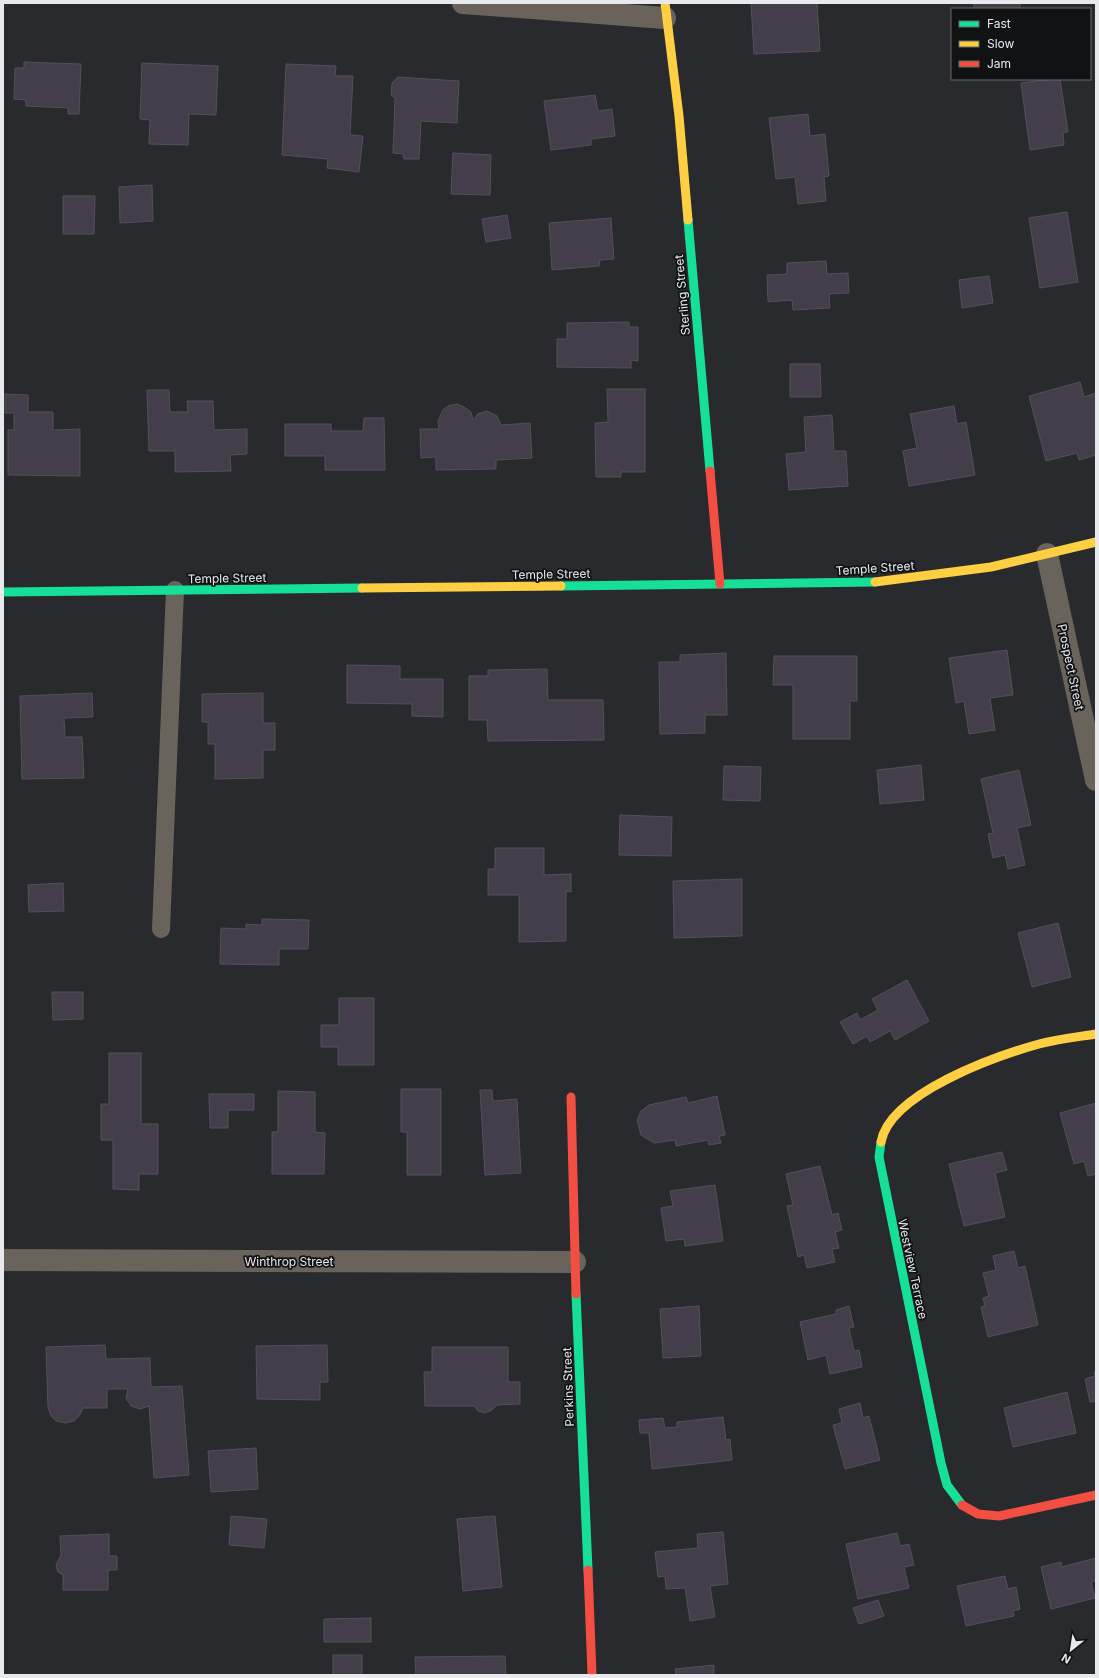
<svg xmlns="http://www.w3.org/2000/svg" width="1099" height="1678" viewBox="0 0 1099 1678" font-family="Inter,sans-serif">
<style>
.building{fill:#443e4b;stroke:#525255}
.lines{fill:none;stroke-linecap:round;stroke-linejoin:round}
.lane{stroke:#6a635c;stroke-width:18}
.street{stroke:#6a635c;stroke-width:22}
.fast{stroke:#16e098;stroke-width:9}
.slow{stroke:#ffcf43;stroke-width:9}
.jam{stroke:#f24e42;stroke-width:9}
.labels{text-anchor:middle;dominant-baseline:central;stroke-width:3.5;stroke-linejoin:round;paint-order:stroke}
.street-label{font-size:12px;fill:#e8e9ed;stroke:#111214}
</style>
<rect width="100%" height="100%" fill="#292a2d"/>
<!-- building -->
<g class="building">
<path d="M751,3H817L820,51L754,54Z"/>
<rect x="974" y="3" width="46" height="6"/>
<path d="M24,62L81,64L79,114H68V108L26,106V100L14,99L15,68H24Z"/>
<path d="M142,63L218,66L216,115L189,114L188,145L149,144L150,120L140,119Z"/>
<path d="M286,64L336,66L335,76H353L350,135L363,136L359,172L327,168L328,159L282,155Z"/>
<path d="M398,77L459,81L457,123L421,121L419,159H404L403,154L393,153L395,98L391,95L392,83Z"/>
<path d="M1052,79H1060L1068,132L1063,133L1064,145L1030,150L1021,83Z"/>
<path d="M595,95L598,111L612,109L615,136L591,139V145L551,150L544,101Z"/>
<path d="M808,114L810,136L825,134L829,176L824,177L826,201L798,204L795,177L776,179L769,118Z"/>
<path d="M453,153L491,155L490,195L451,194Z"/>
<path d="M152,185L153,221L120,223L119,187Z"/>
<path d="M63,196H95L94,234H63Z"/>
<path d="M1067,212L1078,282L1040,288L1029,218Z"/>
<path d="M507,215L511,238L486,242L482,219Z"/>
<path d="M611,218L614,259L600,260L599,266L552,270L549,223Z"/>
<path d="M826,261L827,274L848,273L849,293L829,294L830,308L793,310L792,300L768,302L767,275L787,274V263Z"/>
<path d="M989,276L993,303L962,308L959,280Z"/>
<path d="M629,322V327H638V361L631,360V368L557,367V339H567V323Z"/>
<path d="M790,364H820L821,397H790Z"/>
<path d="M1080,382L1084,397L1096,393V455L1079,460L1077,453L1046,461L1029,396Z"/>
<path d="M607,389H645V472H621V477H596L595,423L608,422Z"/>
<path d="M147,390H169L170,412H188L187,401H213L214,430L247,429V454L230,455L231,471L175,472V451H149Z"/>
<path d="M5,394L28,395V412H53V430L80,429V476L8,475V430H14V413H5Z"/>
<path d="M457,404L464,407L471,412L473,420L478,414L487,411L497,416L501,425L530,423L532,458L496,460V469L436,470V457L421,458L420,429H439L438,421L443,410L448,406Z"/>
<path d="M954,406L957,424L966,422L975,475L909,486L903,451L917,448L910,414Z"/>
<path d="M832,415L834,451H846L848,486L789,490L786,454L806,452L804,417Z"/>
<path d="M364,418H384L385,470H325V456H285V424H331V431H363Z"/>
<path d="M1007,650L1013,695L990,698L995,730L969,734L964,701L956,703L949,658Z"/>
<path d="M726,653L727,715H705V733L660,734L659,662H680V655Z"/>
<path d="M774,656H857V701H850V739H793V685H773Z"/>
<path d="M347,665L400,666V679H443V717L412,716V704L347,703Z"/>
<path d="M547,669L548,700H603L604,740L488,741L487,720H469V676H488V670Z"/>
<path d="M92,693L93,717L64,718L65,737H82L84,778L22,779L20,696Z"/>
<path d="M263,693V723H275V750H263V778L215,779V744H208V722H202V694Z"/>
<path d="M921,765L924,800L880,804L877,770Z"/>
<path d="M724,766L761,767L760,801L723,800Z"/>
<path d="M1019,770L1031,825L1017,828L1025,865L1008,869L1005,855L993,858L988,834L993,833L981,779Z"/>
<path d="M620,815L672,817L671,856L619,855Z"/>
<path d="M495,848H544V875L571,874V892L566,891V941L519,942V895H488V869H495Z"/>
<path d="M742,879V936L674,938L673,881Z"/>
<path d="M63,883L64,911L29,912L28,885Z"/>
<path d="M262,919L309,920L308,949H279V965L220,964L221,928L246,929V924L262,925Z"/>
<path d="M1058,923L1071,977L1032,987L1018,933Z"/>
<path d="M907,980L929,1021L895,1040L890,1031L870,1042L867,1036L853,1044L840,1022L857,1013L860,1020L878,1010L872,999Z"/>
<path d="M52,992H83V1019L53,1020Z"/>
<path d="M339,998H374V1065H338V1047H321V1025H339Z"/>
<path d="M109,1053H141V1124H158V1174H139V1190L113,1189V1140H101V1104H109Z"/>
<path d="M401,1089H441V1175H407V1132H401Z"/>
<path d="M480,1090H492L493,1101L517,1099L521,1173L485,1175Z"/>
<path d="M278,1091L315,1092V1132L325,1133L324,1174H272V1132H278Z"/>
<path d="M209,1094H254V1110H228V1128H210Z"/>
<path d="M717,1096L725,1135L719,1136L721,1143L709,1145L708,1140L676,1146L675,1140L654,1143L641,1135L637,1120L641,1111L649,1105L686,1097L688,1103Z"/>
<path d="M1096,1103V1174L1088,1176L1084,1161L1074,1164L1060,1113Z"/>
<path d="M1002,1152L1007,1170L995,1173L1005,1217L964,1226L949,1164Z"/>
<path d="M820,1166L832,1215L838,1213L842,1230L835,1232L839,1248L832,1249L835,1262L807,1268L804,1255L798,1257L787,1206L793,1205L786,1174Z"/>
<path d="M715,1185L723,1241L685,1246L684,1239L666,1241L661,1208L673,1206L670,1191Z"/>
<path d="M1014,1251L1018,1268L1025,1266L1038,1325L988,1337L981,1307L985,1306L983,1298L989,1296L983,1273L996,1270L993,1256Z"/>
<path d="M699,1306L701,1356L663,1358L660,1309Z"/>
<path d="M849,1306L854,1327L849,1328L854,1351L859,1350L862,1367L830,1374L826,1355L808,1360L800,1322L836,1314V1310Z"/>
<path d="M105,1345L106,1359L150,1358L151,1387L182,1386L189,1475L154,1478L149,1406L140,1409L131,1406L126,1398L128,1389H107V1408H83L79,1416L74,1421L65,1423L56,1421L51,1416L48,1407L46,1347Z"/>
<path d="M327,1345L328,1382H320V1400L257,1399L256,1346Z"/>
<path d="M432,1347H508V1382H520V1404L497,1405L492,1410L485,1413L478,1411L474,1406H425L424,1372H432Z"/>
<path d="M1096,1371V1401L1090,1402L1085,1379L1095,1376L1094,1372Z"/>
<path d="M1067,1392L1076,1433L1013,1447L1004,1408Z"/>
<path d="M860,1403L863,1418L869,1416L880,1460L845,1469L833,1425L842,1423L839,1409Z"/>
<path d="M723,1417L726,1440L730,1439L732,1460L652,1469L649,1433H640L639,1420L663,1418L665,1428L677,1427V1422Z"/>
<path d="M256,1448L258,1489L211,1492L208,1451Z"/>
<path d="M231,1516L267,1519L264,1548L229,1545Z"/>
<path d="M495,1516L502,1587L463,1591L457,1519Z"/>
<path d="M723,1532L728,1584L710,1586L715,1617L690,1621L685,1588L666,1589L665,1576L658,1577L655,1552L698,1548L697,1534Z"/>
<path d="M897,1533L900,1546L909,1544L914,1565L904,1567L909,1588L858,1599L846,1544Z"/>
<path d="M109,1534V1556H117V1570H108V1590H63V1575L58,1572L56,1565L61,1555L60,1536Z"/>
<path d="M1096,1558V1581L1091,1582L1095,1598L1051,1609L1041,1567L1061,1562L1062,1567Z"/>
<path d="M1005,1576L1008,1589L1016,1587L1020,1609L1013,1611L1014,1616L966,1626L957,1586Z"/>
<path d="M878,1600L884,1616L859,1624L853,1608Z"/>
<path d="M371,1618V1642H324V1619Z"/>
<rect x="333" y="1655" width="29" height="20"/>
<path d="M505,1656L506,1675H416L415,1657Z"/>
<path d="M714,1665V1675H676L675,1669Z"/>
</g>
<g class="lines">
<!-- lane -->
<path class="lane" d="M161,929L175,590"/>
<!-- street -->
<g class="street">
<path d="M463,3L665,18"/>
<path d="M1047,554L1096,780"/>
<path d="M3,1260L575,1262"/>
</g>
<!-- fast -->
<g class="fast">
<path d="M688,220L710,471"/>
<path d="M561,586L875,582"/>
<path d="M3,592L362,588"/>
<path d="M881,1142L879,1157L941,1463L947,1485L962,1505"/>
<path d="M576,1294L588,1570"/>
</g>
<!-- slow -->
<g class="slow">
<path d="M665,3L679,116L688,220"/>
<path d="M875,582L991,567L1096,542"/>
<path d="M362,588L561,586"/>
<path d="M881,1142C890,1093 996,1056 1039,1044C1058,1039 1077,1037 1096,1034"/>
</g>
<!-- jam -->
<g class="jam">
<path d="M710,471L720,584"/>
<path d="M571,1097L576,1294"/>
<path d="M962,1505L978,1514L999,1516L1096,1495"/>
<path d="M588,1570L592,1675"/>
</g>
</g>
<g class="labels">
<!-- street labels -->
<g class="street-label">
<text transform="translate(682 295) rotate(-95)">Sterling Street</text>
<text transform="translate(875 568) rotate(-4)">Temple Street</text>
<text transform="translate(551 574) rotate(-1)">Temple Street</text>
<text transform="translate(227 578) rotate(-1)">Temple Street</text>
<text transform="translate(1071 667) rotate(78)">Prospect Street</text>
<text x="289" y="1261">Winthrop Street</text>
<text transform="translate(913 1269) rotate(78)">Westview Terrace</text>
<text transform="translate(568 1387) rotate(-92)">Perkins Street</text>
</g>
</g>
<!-- border -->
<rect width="1099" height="1678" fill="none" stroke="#e8e9ed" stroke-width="8"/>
<!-- legend -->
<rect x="951" y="8" width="140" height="72" fill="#111214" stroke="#67686b"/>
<rect x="959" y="21" width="20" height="6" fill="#16e098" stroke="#67686b"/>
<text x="987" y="28" font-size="12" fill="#e8e9ed">Fast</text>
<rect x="959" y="41" width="20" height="6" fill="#ffcf43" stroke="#67686b"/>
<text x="987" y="48" font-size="12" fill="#e8e9ed">Slow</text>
<rect x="959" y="61" width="20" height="6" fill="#f24e42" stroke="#67686b"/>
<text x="987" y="68" font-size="12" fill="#e8e9ed">Jam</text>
<!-- north arrow -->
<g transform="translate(1071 1650) rotate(210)" stroke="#111214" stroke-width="3" paint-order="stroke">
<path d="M0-3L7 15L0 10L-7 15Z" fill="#e8e9ed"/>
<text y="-6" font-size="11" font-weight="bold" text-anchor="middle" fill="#e8e9ed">N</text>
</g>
</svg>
